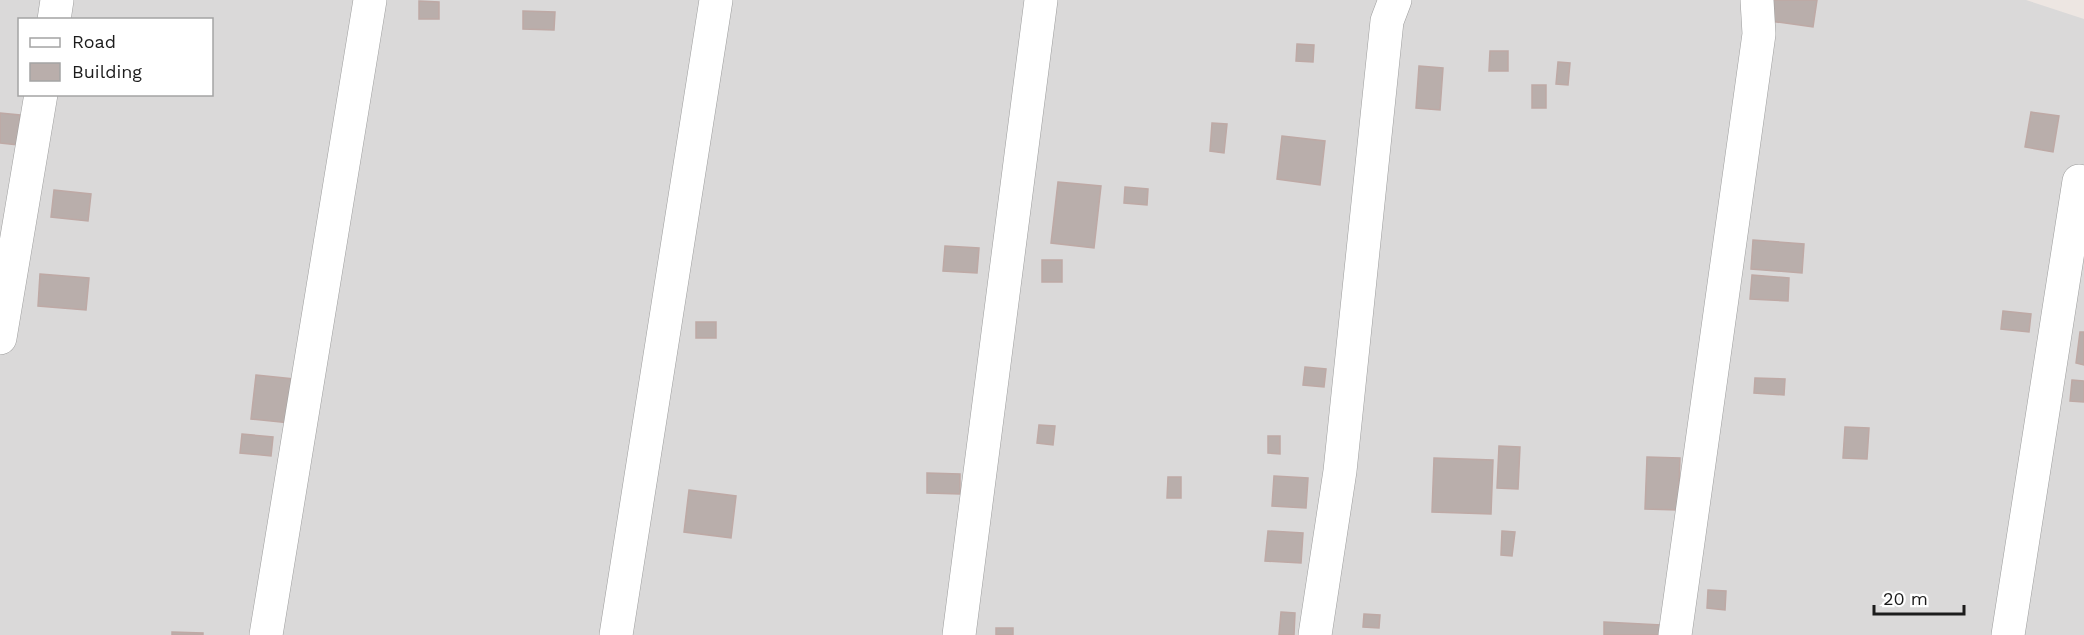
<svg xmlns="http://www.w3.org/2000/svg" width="2084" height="635" viewBox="0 0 2084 635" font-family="'Work Sans',sans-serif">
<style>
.residential{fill:#dad9d9;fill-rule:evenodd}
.building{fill:#b9aeab;stroke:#bea9a5;stroke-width:1.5}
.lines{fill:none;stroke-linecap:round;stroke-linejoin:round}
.minor-casing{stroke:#9d9d9d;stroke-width:34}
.minor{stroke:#fff;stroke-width:33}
</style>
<rect width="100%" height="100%" fill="#ede6e2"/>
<!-- residential -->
<path class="residential" d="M0,0H2026L2084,19V635H0ZM20,20H212V94H20Z"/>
<!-- building -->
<g class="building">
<path d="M1773,0H1817L1813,27L1770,21Z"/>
<path d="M419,1L439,2V19H419Z"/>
<path d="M523,11L555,12L554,30L523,29Z"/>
<path d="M1297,44L1314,45L1313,62L1296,61Z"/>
<path d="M1490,51H1508V71H1489Z"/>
<path d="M1558,62L1570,63L1568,85L1556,84Z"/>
<path d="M1419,66L1443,68L1440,110L1416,108Z"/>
<rect x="1532" y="85" width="14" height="23"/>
<path d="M2031,112L2059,116L2053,152L2025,147Z"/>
<path d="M0,113L20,115L18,145L0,143Z"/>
<path d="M1212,123L1227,124L1224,153L1210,151Z"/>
<path d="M1282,136L1325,141L1320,185L1277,179Z"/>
<path d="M1058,182L1101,186L1094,248L1051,243Z"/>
<path d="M1125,187L1148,189L1147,205L1124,203Z"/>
<path d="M54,190L91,194L88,221L51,217Z"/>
<path d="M1753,240L1804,244L1802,273L1751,269Z"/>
<path d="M945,246L979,248L977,273L943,271Z"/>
<rect x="1042" y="260" width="20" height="22"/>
<path d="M40,274L89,278L86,310L38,306Z"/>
<path d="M1752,275L1789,278L1788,301L1750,299Z"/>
<path d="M2003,311L2031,314L2029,332L2001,329Z"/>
<rect x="696" y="322" width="20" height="16"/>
<path d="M2080,332H2084V365L2076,363Z"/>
<path d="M1305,367L1326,369L1324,387L1303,385Z"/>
<path d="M256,375L294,379L290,423L251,419Z"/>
<path d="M1755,378L1785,379L1784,395L1754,393Z"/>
<path d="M2072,380L2084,381V402L2070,401Z"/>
<path d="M1039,425L1055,426L1053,445L1037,443Z"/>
<path d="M1845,427L1869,428L1867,459L1843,458Z"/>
<path d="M242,434L273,437L271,456L240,453Z"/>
<path d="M1268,436H1280V454L1268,453Z"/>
<path d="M1499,446L1520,447L1518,489L1497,488Z"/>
<path d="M1647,457L1680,458L1678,510L1645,509Z"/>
<path d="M1434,458L1493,460L1491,514L1432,512Z"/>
<path d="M927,473L960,474V494L927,493Z"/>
<path d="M1274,476L1308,478L1306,508L1272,506Z"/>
<path d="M1168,477H1181V498H1167Z"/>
<path d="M689,490L736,496L731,538L684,532Z"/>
<path d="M1268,531L1303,533L1301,563L1265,561Z"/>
<path d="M1502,531L1515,532L1512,556L1501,555Z"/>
<path d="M1708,590L1726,591L1725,610L1707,608Z"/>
<path d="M1281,612L1295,613L1294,635H1279Z"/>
<path d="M1364,614L1380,615L1379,628L1363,627Z"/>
<path d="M1604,622L1661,625V635H1604Z"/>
<rect x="996" y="628" width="17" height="7"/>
<path d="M172,632L203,633V635H172Z"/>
</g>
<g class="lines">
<!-- minor casing -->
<g class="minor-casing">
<g id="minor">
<path d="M54,20L57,0"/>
<path d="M0,338L41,94"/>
<path d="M266,635L370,0"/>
<path d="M616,635L716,0"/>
<path d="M959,635L1041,0"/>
<path d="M1315,635L1340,471L1387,21L1395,0"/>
<path d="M1675,635L1759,34L1757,0"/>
<path d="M2008,635L2079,181"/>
</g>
</g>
<!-- minor -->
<use href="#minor" class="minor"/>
</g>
<!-- legend -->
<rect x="18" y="18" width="195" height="78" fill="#ffffff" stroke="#a4a4a4" stroke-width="1.5"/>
<rect x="30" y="38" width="30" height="9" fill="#ffffff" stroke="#a4a4a4" stroke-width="1.5"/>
<text x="72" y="48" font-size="18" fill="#1c1c1c">Road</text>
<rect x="30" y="63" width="30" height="18" fill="#b9aeab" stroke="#a4a4a4" stroke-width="1.5"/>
<text x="72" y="78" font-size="18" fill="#1c1c1c">Building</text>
<!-- scale -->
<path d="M1874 605v9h90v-9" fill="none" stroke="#1c1c1c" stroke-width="3"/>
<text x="1883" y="605" font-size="18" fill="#1c1c1c" stroke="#ffffff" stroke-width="4.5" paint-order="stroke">20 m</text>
</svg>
